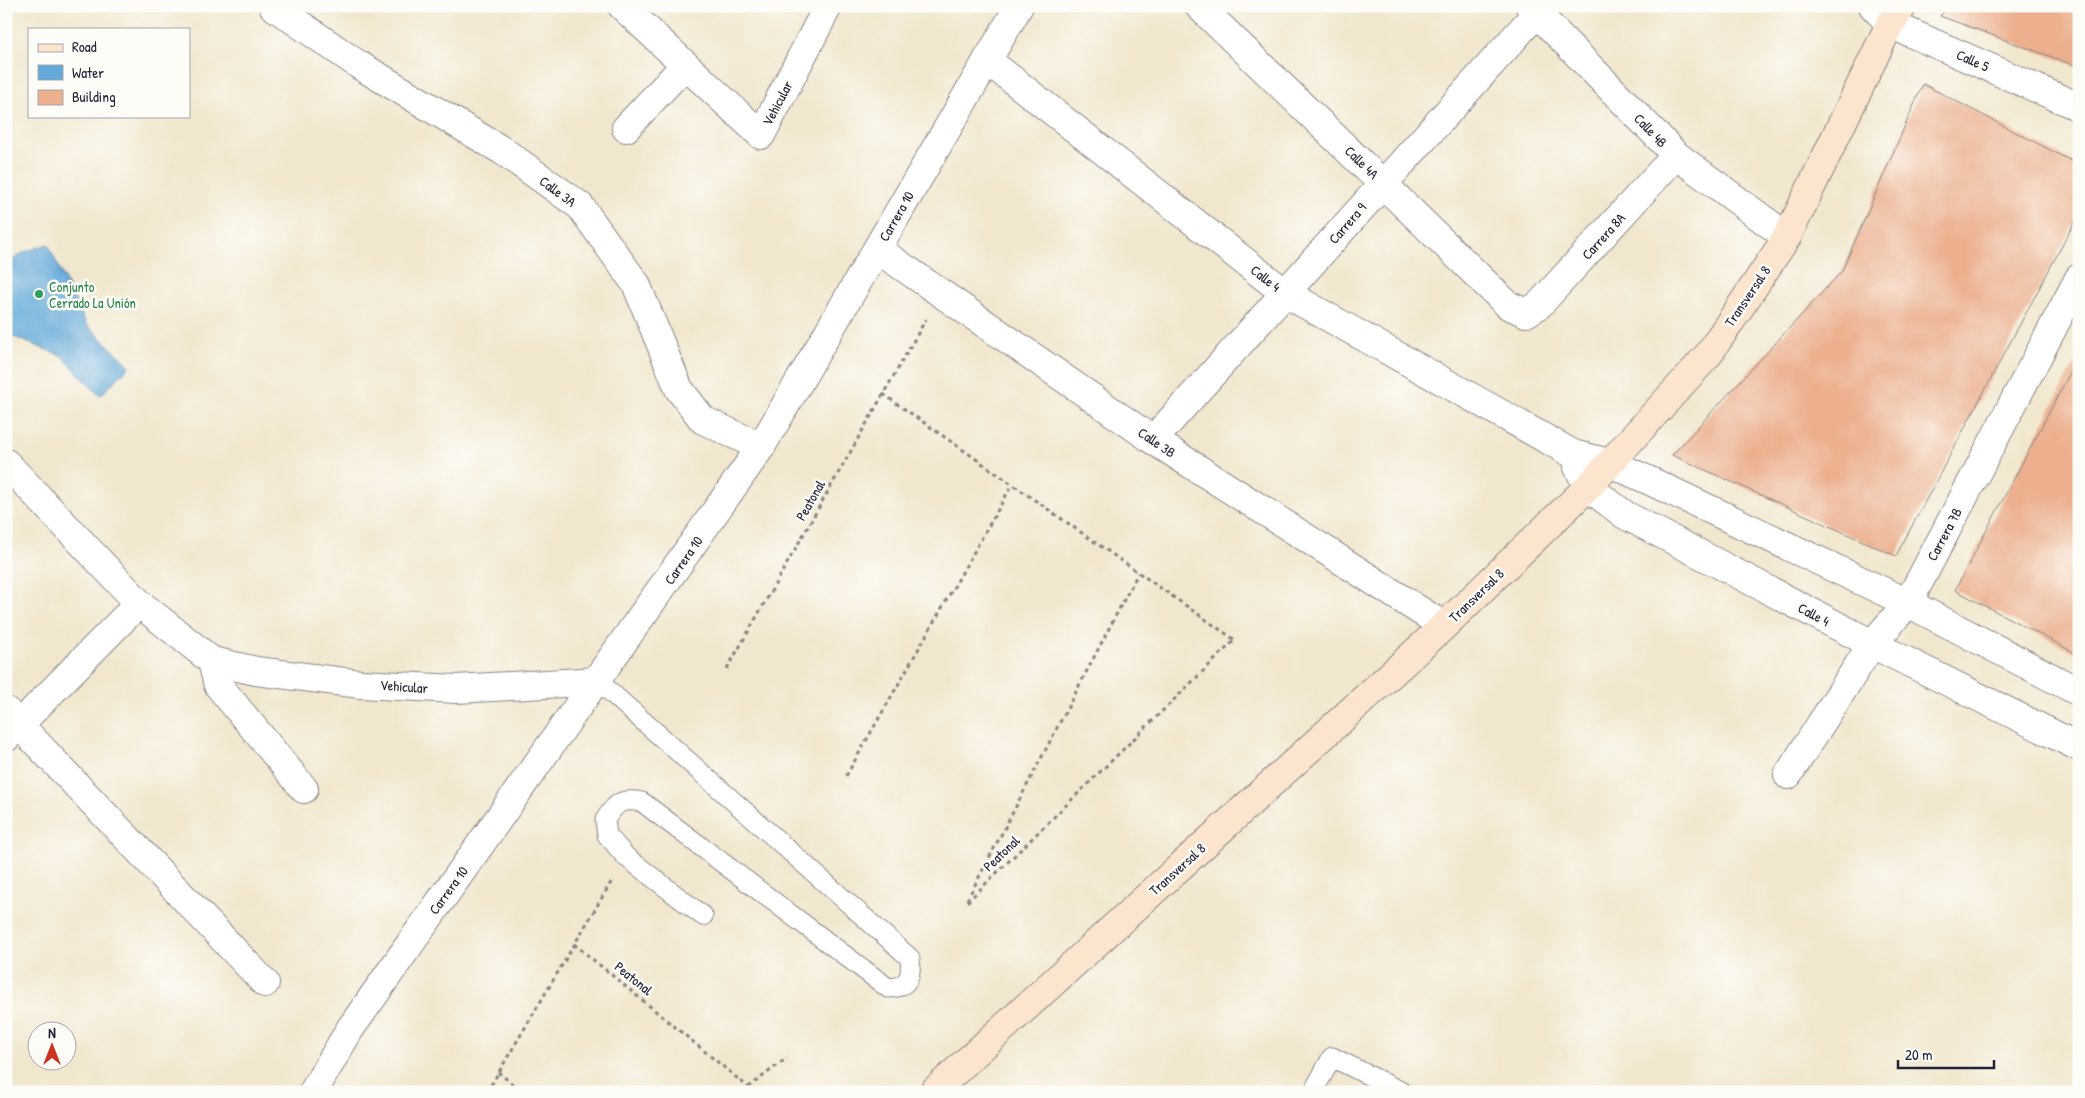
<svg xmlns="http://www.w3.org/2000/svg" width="2085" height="1098" viewBox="0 0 2085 1098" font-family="'Patrick Hand',sans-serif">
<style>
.water{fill:#63a9d9;stroke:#42668a}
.building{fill:#ecb08e}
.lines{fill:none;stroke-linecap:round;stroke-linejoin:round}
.lane-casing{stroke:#8a8484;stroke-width:21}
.street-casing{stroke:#8a8484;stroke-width:30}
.secondary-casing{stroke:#8a8484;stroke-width:30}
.path{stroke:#8a8484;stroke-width:3;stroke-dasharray:4 4;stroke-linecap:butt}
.lane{stroke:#fff;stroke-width:19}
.street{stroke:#fff;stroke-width:28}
.secondary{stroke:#fbe5cf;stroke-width:28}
.leisure-dot{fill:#2e9e5b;stroke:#fdfcf7;stroke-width:2}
.labels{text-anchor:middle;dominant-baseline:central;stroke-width:5;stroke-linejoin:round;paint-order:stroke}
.street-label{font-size:14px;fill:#22223b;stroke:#fdfcf7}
.leisure-label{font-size:14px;fill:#27864d;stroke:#fdfcf7;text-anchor:start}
</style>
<rect width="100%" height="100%" fill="#fdfcf7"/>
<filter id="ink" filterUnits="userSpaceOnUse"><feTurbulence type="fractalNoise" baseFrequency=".02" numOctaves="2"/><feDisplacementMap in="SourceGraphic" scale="10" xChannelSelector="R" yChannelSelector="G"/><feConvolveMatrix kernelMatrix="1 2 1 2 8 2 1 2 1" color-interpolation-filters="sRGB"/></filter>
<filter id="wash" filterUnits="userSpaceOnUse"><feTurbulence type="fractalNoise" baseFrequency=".0096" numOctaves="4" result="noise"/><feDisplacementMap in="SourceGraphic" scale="20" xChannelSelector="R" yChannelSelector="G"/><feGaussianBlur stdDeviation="1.12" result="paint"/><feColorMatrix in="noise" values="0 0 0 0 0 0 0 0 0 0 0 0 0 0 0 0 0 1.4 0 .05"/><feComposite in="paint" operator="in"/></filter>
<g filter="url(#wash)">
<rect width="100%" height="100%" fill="#f1e7ce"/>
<!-- water -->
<path class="water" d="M48,244L86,324L130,366L100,396L62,356L6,334V264L24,252Z"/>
<g id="blocks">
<!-- building -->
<g class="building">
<path d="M1949,6H2079V67L1940,16Z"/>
<path d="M1923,84L2079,165V214L1896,556L1672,455L1842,271Z"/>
<path d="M2079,356V655L1955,590Z"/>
</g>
</g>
</g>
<g filter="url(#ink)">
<use href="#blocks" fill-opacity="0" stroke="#8a8484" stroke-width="1"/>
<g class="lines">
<!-- lane casing -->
<g class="lane-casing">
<g id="lane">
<path d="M598,681L910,958C912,977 908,988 888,988L642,802C622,798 616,802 605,820L607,835L626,857L703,916"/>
<path d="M1313,1092L1332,1057L1402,1092"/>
</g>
</g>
<!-- street casing -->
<g class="street-casing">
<g id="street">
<path d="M273,6L359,65L503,151L580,206L636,284L679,389L703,420L761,447"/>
<path d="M622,6L761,135L828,6"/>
<path d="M1199,6L1508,305L1526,313L1539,305L1676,155"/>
<path d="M1530,6L1676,155L1787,237"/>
<path d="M1873,6L1890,24L2079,107"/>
<path d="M987,60L1285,293L1573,454L1610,463L1648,480L1908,603L2079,692"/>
<path d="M626,128L685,65"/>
<path d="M877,249L1153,440L1444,626"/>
<path d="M1153,440L1543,6"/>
<path d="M6,463L139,603L212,661L256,671L361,684L456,689L598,681"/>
<path d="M1578,467L1588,487L1625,515L1872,644L2079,747"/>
<path d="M212,661L218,685L304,789"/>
<path d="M6,711L265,983"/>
<path d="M7,737L139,603"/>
<path d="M1788,775L1872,644L1908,603L2079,278"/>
<path d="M313,1092L350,1029L761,447L1019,6"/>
</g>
</g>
<!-- secondary casing -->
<g class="secondary-casing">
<path id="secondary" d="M933,1092L1444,626L1588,487L1708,355L1787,237L1890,24L1903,6"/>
</g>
<!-- path -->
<g class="path">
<path d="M883,394L1235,640L966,903"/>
<path d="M727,669L926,319"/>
<path d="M846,776L1012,485"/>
<path d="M967,900L1138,573"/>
<path d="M574,944L748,1087"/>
<path d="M498,1072L522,1092"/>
<path d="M487,1092L613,879"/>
<path d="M742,1092L787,1058"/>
</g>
<!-- lane -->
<use href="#lane" class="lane"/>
<!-- street -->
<use href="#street" class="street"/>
<!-- secondary -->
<use href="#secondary" class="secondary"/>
</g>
</g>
<!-- markers -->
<circle class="leisure-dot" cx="39" cy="294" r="5"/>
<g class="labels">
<!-- street labels -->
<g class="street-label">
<text transform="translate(1973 60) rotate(24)">Calle 5</text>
<text transform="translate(777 103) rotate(-62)">Vehicular</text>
<text transform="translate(1651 130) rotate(46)">Calle 4B</text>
<text transform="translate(1362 162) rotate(44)">Calle 4A</text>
<text transform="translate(558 191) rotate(36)">Calle 3A</text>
<text transform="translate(896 216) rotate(-60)">Carrera 10</text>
<text transform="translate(1347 223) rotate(-49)">Carrera 9</text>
<text transform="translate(1603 236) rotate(-48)">Carrera 8A</text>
<text transform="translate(1266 278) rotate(38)">Calle 4</text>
<text transform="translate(1747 296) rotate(-56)">Transversal 8</text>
<text transform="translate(1157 442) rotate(34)">Calle 3B</text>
<text transform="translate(810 500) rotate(-60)">Peatonal</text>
<text transform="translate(1944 534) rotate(-62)">Carrera 7B</text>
<text transform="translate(683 560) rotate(-55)">Carrera 10</text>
<text transform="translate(1476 595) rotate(-44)">Transversal 8</text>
<text transform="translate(1814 614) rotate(28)">Calle 4</text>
<text transform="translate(404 686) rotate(4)">Vehicular</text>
<text transform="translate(1001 853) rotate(-44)">Peatonal</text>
<text transform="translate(1177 869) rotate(-42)">Transversal 8</text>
<text transform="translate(448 890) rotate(-54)">Carrera 10</text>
<text transform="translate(634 978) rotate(39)">Peatonal</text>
</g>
<!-- leisure labels -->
<g class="leisure-label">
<text x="49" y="286">Conjunto<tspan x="49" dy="16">Cerrado La Unión</tspan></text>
</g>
</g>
<!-- margin -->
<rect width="2085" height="1098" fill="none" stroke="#fdfcf7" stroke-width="25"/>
<!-- legend -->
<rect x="28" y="28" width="162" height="90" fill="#fdfcf7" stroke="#a5a5ac"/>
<rect x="38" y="44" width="25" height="8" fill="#fbe5cf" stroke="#a5a5ac"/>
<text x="72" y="52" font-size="15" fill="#22223b">Road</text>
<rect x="38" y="65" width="25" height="15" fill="#63a9d9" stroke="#a5a5ac"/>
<text x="72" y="78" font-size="15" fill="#22223b">Water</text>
<rect x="38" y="90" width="25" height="15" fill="#ecb08e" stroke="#a5a5ac"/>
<text x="72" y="102" font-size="15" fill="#22223b">Building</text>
<!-- north arrow -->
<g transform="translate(52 1046)"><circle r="24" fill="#fdfcf7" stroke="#a5a5ac"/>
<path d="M0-4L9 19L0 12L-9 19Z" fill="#c8321e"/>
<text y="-8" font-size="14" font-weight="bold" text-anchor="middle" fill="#22223b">N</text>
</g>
<!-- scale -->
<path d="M1898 1060v8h96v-8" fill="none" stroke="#22223b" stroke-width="2.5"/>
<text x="1905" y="1060" font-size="15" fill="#22223b" stroke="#fdfcf7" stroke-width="4" paint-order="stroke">20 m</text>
</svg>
